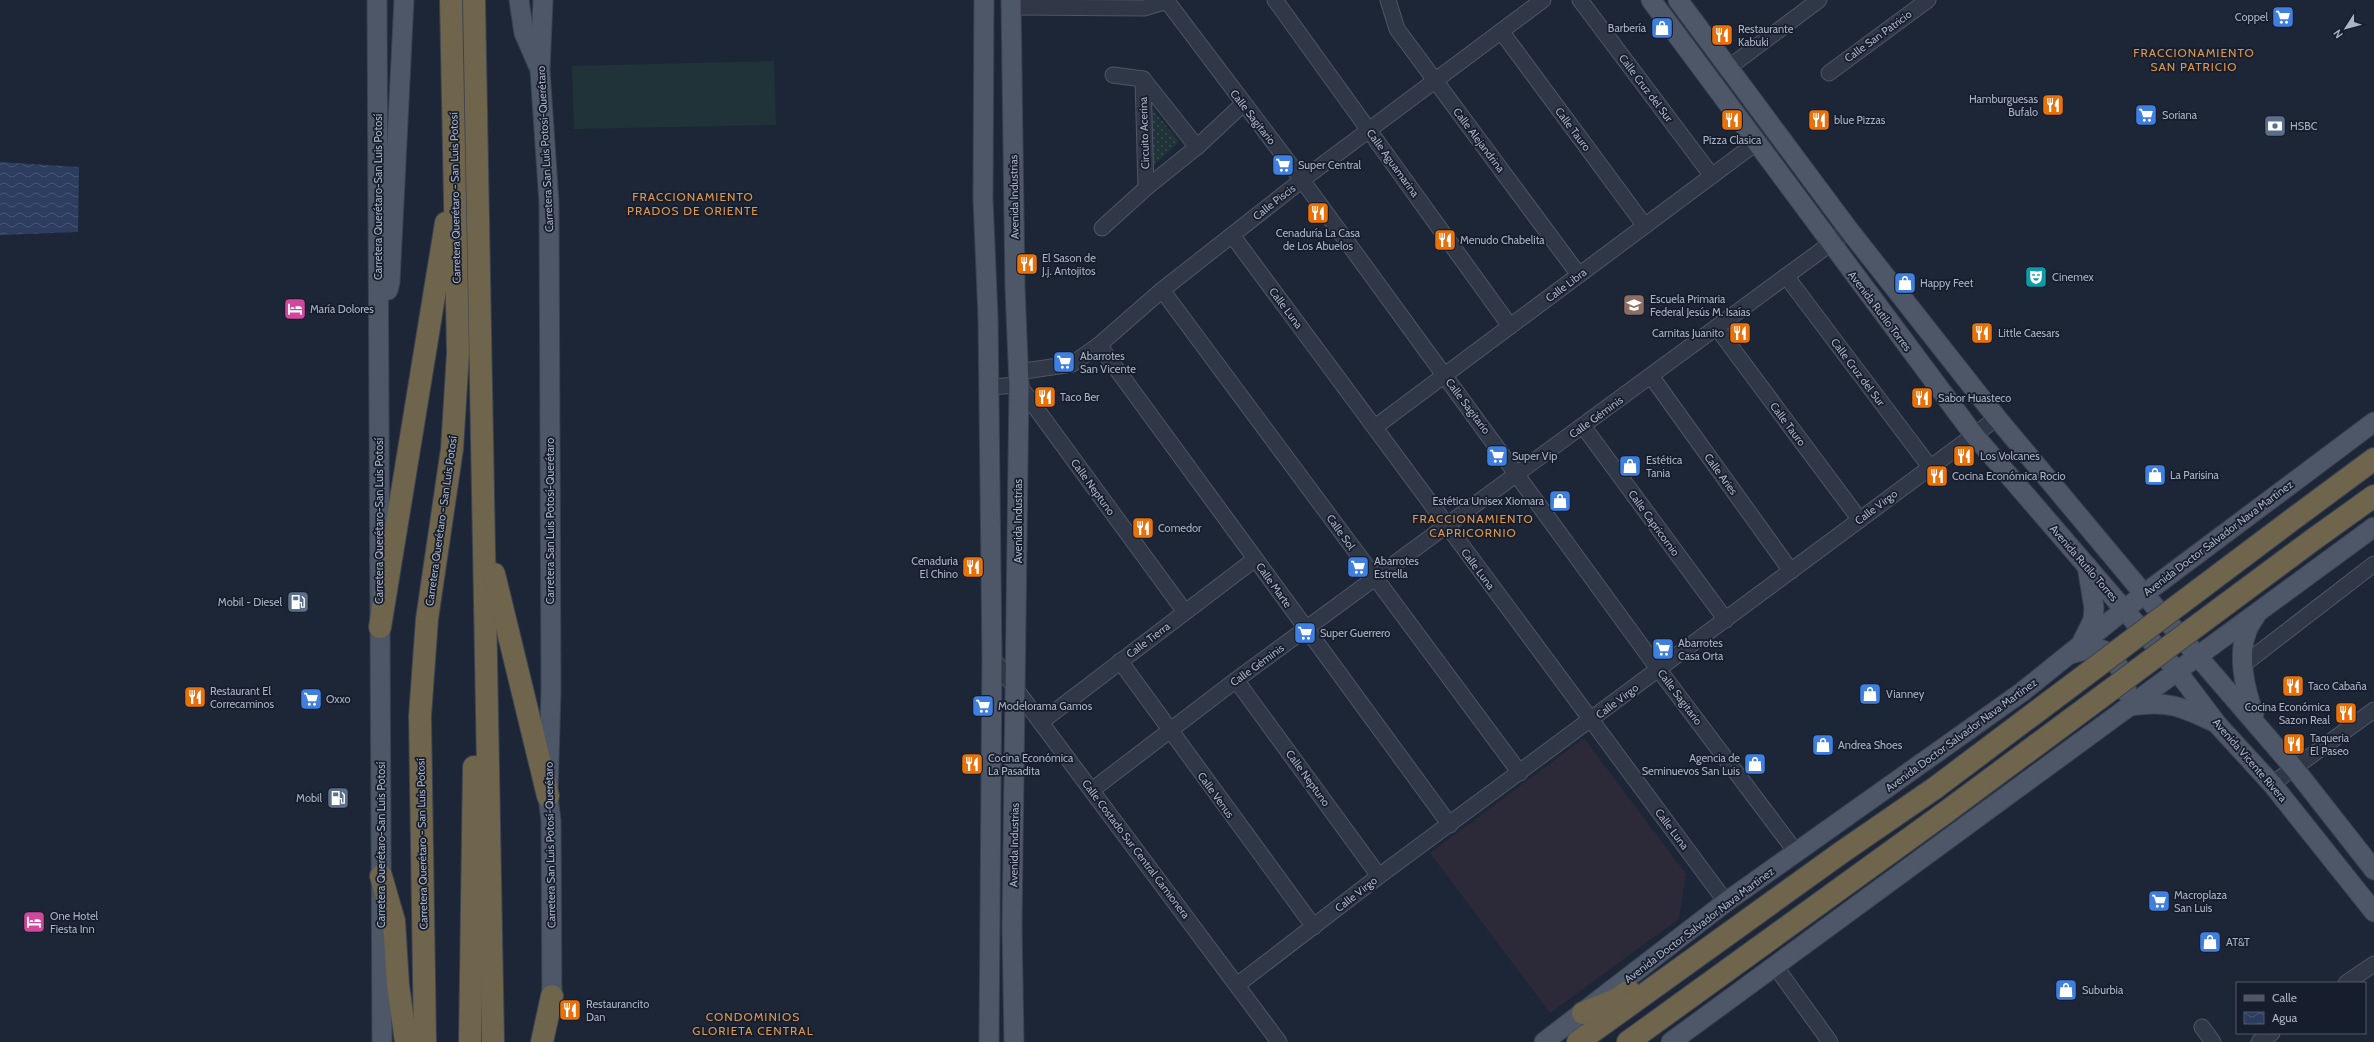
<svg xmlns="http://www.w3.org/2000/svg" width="2374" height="1042" viewBox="0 0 2374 1042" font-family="Cabin,sans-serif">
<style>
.medical{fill:#2c2938}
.grass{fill:url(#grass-dots)}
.garden{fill:#1f3338}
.water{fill:url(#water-waves)}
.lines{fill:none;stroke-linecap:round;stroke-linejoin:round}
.minor-casing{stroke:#4e5566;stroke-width:17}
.major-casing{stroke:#3a4151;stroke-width:21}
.highway-casing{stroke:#3b4252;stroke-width:24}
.minor{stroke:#303848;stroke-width:15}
.major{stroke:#4e5768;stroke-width:19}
.highway{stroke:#6f644c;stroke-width:22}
.highway-bridge-casing{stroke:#3b4252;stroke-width:24;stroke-linecap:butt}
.highway-bridge{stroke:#6f644c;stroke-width:22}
.labels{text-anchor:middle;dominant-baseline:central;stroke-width:3.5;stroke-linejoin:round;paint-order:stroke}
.poi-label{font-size:11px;fill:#aab2c5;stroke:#161d2c;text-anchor:start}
.street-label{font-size:11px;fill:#aab2c5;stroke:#161d2c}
.neighbourhood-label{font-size:12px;letter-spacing:1px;fill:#dd984d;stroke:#161d2c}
</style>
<defs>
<pattern id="grass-dots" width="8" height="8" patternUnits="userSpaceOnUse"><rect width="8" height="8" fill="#1f3338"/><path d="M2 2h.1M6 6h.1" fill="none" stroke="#3d4e53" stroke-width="1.8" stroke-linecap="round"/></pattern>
<pattern id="water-waves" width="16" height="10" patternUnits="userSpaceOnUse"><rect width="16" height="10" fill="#2c3d5f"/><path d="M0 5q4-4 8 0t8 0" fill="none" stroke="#485774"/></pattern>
</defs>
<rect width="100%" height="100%" fill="#1d2637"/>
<!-- medical -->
<path class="medical" d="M1584,738L1686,874L1679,919L1550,1013L1430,853Z"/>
<!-- grass -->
<path class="grass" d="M1150,105L1179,142L1153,166Z"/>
<!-- garden -->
<path class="garden" d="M774,61L776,125L574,129L572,66Z"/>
<!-- water -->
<path class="water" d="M0,162L79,167L78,232L0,235Z"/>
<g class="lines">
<!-- minor casing -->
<g class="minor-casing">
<g id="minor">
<path d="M1166,0L1302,180L1659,670L1796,852"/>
<path d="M1275,0L1510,326"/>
<path d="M1388,0L1397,29L1579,275"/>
<path d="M1580,0L1712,176"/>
<path d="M1011,7L1144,8L1167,1"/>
<path d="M1501,31L1645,226"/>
<path d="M1728,68L1819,0"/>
<path d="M1829,73L1928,0"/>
<path d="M1113,75L1143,79"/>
<path d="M1146,188L1143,79L1197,147"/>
<path d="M1102,228L1146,188L1197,147L1243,104"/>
<path d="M1232,235L1726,902"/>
<path d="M1786,276L1930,467"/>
<path d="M1162,290L1520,773"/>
<path d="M1717,328L1860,520"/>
<path d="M1099,345L1450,825"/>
<path d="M1018,372L1072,364L1099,345L1162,290L1302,180L1543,0"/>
<path d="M1651,376L1791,571"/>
<path d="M989,387L1019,385L1185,612"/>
<path d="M1583,426L1726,620"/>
<path d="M1375,427L1756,143"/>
<path d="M992,657L1279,1042"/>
<path d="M1120,661L1314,927"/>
<path d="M2243,665L2374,564"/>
<path d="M1236,680L1379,876"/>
<path d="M1041,722L1255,559"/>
<path d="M2272,784L2374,710"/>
<path d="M1092,790L1236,680L1849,230"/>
<path d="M1775,966L1830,1042"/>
<path d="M2346,983L2374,964"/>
<path d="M1237,985L1379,876L1997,418"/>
<path d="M2202,1027L2213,1042"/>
<path d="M2259,1042L2272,1033"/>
</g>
</g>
<!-- major casing -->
<g class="major-casing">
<g id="major">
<path d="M377,0L382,1042"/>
<path d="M519,0L524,33L538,65"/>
<path d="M543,0L540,70L549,203L551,690L548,796L551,821L552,1011"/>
<path d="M984,0L983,199L988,317L992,657L989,1042"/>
<path d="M1011,0L1015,288L1019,385L1012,926L1014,1042"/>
<path d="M1651,0L1974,435L2177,671L2217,724L2272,784L2374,912"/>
<path d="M1678,0L1849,230L1997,418L2144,594L2294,768L2374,870"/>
<path d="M388,290L390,282L404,0"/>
<path d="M2082,642L2093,620L2094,608L2087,566"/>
<path d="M2071,654C2081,651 2093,647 2103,650C2118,657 2125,679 2127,693"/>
<path d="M2131,706C2168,700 2182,707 2214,722"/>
<path d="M2254,714C2245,690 2237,655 2247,631C2249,625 2253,620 2256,615"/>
<path d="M1544,1042L1726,902L2022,692L2144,594L2374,422"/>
<path d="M1671,1042L2374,527"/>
</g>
</g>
<!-- highway casing -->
<g class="highway-casing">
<g id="highway">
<path d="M474,0L493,1042"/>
<path d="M2297,516L2374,459"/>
<path d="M2314,539L2374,496"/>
<path d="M494,574L548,796"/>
<path d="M380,627L446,223"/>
<path d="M381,876L394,921L398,985L406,1042"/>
<path d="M1583,1013L1616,1000L1629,991"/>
<path d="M425,1042L420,716L427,619L452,449L458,353L451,0"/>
<path d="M470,1042L474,767"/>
<path d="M542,1042L552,996"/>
<path d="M1578,1042L1842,852L1935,788"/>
<path d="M1628,1042L1946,812"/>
</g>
</g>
<!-- minor -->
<use href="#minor" class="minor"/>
<!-- major -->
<use href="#major" class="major"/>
<!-- highway -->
<use href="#highway" class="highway"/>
<!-- highway-bridge casing -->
<g class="highway-bridge-casing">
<g id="highway-bridge">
<path d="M1935,788L2297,516"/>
<path d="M1946,812L2314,539"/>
</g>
</g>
<!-- highway-bridge -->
<use href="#highway-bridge" class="highway-bridge"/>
</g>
<!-- icons -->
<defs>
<g id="supermarket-square" transform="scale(1.15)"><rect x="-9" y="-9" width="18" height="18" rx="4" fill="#3f7fe0" stroke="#161d2c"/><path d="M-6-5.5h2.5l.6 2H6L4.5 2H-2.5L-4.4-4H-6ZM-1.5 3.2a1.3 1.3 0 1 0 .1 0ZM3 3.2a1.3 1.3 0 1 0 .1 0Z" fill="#fff"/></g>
<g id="shop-square" transform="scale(1.15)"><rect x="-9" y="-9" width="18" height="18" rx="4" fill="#3f7fe0" stroke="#161d2c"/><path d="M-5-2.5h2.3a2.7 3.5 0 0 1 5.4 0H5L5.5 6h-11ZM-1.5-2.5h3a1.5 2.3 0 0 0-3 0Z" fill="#fff"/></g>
<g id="restaurant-square" transform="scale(1.15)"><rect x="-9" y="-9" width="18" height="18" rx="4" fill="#e8710a" stroke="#161d2c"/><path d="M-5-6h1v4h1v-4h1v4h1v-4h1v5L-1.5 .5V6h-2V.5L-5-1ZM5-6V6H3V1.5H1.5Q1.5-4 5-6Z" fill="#fff"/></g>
<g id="bank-square" transform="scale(1.15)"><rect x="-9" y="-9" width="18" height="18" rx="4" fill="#5c6f8a" stroke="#161d2c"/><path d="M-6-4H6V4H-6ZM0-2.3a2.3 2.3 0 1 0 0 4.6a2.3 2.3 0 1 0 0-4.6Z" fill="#fff"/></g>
<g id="theatre-square" transform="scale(1.15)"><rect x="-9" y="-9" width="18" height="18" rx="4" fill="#0f9aa8" stroke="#161d2c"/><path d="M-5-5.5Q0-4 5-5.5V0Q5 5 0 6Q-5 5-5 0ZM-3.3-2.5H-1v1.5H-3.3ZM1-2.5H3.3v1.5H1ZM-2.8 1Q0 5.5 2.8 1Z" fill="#fff"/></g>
<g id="school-square" transform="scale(1.15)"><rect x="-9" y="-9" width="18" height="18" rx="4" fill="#8d6e63" stroke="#161d2c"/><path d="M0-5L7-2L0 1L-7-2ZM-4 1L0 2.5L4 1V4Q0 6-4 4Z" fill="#fff"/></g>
<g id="hotel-square" transform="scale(1.15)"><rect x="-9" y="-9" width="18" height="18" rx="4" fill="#d1479c" stroke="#161d2c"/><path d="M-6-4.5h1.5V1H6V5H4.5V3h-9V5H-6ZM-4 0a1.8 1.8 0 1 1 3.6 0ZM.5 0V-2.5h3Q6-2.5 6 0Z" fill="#fff"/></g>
<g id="fuel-square" transform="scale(1.15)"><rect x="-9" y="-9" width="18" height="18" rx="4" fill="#5c6f8a" stroke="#161d2c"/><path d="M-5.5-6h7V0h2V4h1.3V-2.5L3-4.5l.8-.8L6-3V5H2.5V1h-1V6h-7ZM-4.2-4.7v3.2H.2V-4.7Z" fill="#fff"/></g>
</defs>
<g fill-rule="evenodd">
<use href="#supermarket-square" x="2283" y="17"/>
<use href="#shop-square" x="1662" y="28"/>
<use href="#restaurant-square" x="1722" y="35"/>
<use href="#restaurant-square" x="2053" y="105"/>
<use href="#supermarket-square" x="2146" y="115"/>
<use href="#restaurant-square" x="1732" y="120"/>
<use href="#restaurant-square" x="1819" y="120"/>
<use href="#bank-square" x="2275" y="126"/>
<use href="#supermarket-square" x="1283" y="165"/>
<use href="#restaurant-square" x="1318" y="213"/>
<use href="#restaurant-square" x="1445" y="240"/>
<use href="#restaurant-square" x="1027" y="264"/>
<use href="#theatre-square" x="2036" y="277"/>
<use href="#shop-square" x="1905" y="283"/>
<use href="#school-square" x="1634" y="305"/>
<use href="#hotel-square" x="295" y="309"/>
<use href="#restaurant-square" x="1740" y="333"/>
<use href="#restaurant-square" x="1982" y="333"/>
<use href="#supermarket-square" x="1064" y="362"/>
<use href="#restaurant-square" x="1045" y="397"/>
<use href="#restaurant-square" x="1922" y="398"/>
<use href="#supermarket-square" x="1497" y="456"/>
<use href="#restaurant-square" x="1964" y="456"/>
<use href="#shop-square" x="1630" y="466"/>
<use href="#shop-square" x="2155" y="475"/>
<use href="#restaurant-square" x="1937" y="476"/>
<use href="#shop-square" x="1560" y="501"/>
<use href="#restaurant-square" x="1143" y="528"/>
<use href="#restaurant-square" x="973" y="567"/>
<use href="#supermarket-square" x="1358" y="567"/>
<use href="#fuel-square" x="298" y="602"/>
<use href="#supermarket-square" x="1305" y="633"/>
<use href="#supermarket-square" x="1663" y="649"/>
<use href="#restaurant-square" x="2293" y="686"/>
<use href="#shop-square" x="1870" y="694"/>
<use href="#restaurant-square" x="195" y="697"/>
<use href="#supermarket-square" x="311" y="699"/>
<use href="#supermarket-square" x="983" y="706"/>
<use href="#restaurant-square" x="2346" y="713"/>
<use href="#restaurant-square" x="2294" y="744"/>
<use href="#shop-square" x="1823" y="745"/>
<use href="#restaurant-square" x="972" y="764"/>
<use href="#shop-square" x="1755" y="764"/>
<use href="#fuel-square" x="338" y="798"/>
<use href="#supermarket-square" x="2159" y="901"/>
<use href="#hotel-square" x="34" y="922"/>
<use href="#shop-square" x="2210" y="942"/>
<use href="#shop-square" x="2066" y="990"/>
<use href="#restaurant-square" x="570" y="1010"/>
</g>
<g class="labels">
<!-- poi labels -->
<g class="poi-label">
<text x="2268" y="17" text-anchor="end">Coppel</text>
<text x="1646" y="28" text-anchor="end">Barbería</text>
<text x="1738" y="29">Restaurante<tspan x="1738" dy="13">Kabuki</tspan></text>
<text x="2038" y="99" text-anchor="end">Hamburguesas<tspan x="2038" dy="13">Bufalo</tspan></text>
<text x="2162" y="115">Soriana</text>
<text x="1834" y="120">blue Pizzas</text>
<text x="2290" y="126">HSBC</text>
<text x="1732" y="140" text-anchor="middle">Pizza Clasica</text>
<text x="1298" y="165">Super Central</text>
<text x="1318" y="233" text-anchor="middle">Cenaduría La Casa<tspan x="1318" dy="13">de Los Abuelos</tspan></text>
<text x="1460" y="240">Menudo Chabelita</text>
<text x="1042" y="258">El Sason de<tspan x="1042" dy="13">J.j. Antojitos</tspan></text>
<text x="2052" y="277">Cinemex</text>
<text x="1920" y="283">Happy Feet</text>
<text x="1650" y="299">Escuela Primaria<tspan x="1650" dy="13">Federal Jesús M. Isaías</tspan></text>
<text x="310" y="309">María Dolores</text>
<text x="1724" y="333" text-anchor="end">Carnitas Juanito</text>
<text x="1998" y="333">Little Caesars</text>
<text x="1080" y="356">Abarrotes<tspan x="1080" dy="13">San Vicente</tspan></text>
<text x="1060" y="397">Taco Ber</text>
<text x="1938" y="398">Sabor Huasteco</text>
<text x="1512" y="456">Super Vip</text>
<text x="1980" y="456">Los Volcanes</text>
<text x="1646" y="460">Estética<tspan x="1646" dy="13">Tania</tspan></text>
<text x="2170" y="475">La Parisina</text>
<text x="1952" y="476">Cocina Económica Rocio</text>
<text x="1544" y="501" text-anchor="end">Estética Unisex Xiomara</text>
<text x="1158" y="528">Comedor</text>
<text x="958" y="561" text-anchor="end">Cenaduria<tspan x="958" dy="13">El Chino</tspan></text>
<text x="1374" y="561">Abarrotes<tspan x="1374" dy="13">Estrella</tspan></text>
<text x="282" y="602" text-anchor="end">Mobil - Diesel</text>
<text x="1320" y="633">Super Guerrero</text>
<text x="1678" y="643">Abarrotes<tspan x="1678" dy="13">Casa Orta</tspan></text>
<text x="2308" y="686">Taco Cabaña</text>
<text x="210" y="691">Restaurant El<tspan x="210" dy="13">Correcaminos</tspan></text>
<text x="1886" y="694">Vianney</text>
<text x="326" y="699">Oxxo</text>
<text x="998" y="706">Modelorama Gamos</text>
<text x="2330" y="707" text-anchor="end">Cocina Económica<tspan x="2330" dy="13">Sazon Real</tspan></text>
<text x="2310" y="738">Taqueria<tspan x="2310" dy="13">El Paseo</tspan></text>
<text x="1838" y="745">Andrea Shoes</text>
<text x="988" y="758">Cocina Económica<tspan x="988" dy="13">La Pasadita</tspan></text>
<text x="1740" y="758" text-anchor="end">Agencia de<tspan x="1740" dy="13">Seminuevos San Luis</tspan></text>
<text x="322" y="798" text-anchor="end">Mobil</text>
<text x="2174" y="895">Macroplaza<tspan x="2174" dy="13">San Luis</tspan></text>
<text x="50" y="916">One Hotel<tspan x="50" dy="13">Fiesta Inn</tspan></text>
<text x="2226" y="942">AT&amp;T</text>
<text x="2082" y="990">Suburbia</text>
<text x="586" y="1004">Restaurancito<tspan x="586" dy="13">Dan</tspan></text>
</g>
<!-- street labels -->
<g class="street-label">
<text transform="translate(1878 36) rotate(-36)">Calle San Patricio</text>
<text transform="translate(1646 88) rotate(53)">Calle Cruz del Sur</text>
<text transform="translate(1253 117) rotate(52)">Calle Sagitario</text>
<text transform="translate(1573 129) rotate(53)">Calle Tauro</text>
<text transform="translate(1144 133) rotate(-92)">Circuito Acerina</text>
<text transform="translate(1479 140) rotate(53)">Calle Alejandrina</text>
<text transform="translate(545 149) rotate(-93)">Carretera San Luis Potosí-Querétaro</text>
<text transform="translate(1393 163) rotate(54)">Calle Aguamarina</text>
<text transform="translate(378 197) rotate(-90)">Carretera Querétaro-San Luis Potosí</text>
<text transform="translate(1014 197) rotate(-91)">Avenida Industrias</text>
<text transform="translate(455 198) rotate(-91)">Carretera Querétaro - San Luis Potosí</text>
<text transform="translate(1274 202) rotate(-38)">Calle Piscis</text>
<text transform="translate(1566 285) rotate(-37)">Calle Libra</text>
<text transform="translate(1286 308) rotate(53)">Calle Luna</text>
<text transform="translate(1880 311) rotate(53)">Avenida Rutilo Torres</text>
<text transform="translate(1858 372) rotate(53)">Calle Cruz del Sur</text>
<text transform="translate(1468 406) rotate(53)">Calle Sagitario</text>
<text transform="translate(1596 417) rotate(-36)">Calle Géminis</text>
<text transform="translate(1788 424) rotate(53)">Calle Tauro</text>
<text transform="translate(1721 474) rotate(54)">Calle Aries</text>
<text transform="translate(1093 487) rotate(54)">Calle Neptuno</text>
<text transform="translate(1876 507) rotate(-37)">Calle Virgo</text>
<text transform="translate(379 521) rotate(-90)">Carretera Querétaro-San Luis Potosí</text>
<text transform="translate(441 521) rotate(-82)">Carretera Querétaro - San Luis Potosí</text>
<text transform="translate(550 521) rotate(-90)">Carretera San Luis Potosí-Querétaro</text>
<text transform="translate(1018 521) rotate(-90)">Avenida Industrias</text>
<text transform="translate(1654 523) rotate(54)">Calle Capricornio</text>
<text transform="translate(1341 532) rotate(54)">Calle Sol</text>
<text transform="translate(2218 538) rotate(-37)">Avenida Doctor Salvador Nava Martínez</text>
<text transform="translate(2084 563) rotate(49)">Avenida Rutilo Torres</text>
<text transform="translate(1478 569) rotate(53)">Calle Luna</text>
<text transform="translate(1274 585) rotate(54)">Calle Marte</text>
<text transform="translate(1148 640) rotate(-37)">Calle Tierra</text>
<text transform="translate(1257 665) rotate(-36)">Calle Géminis</text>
<text transform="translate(1680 697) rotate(53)">Calle Sagitario</text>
<text transform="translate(1617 701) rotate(-37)">Calle Virgo</text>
<text transform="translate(1961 735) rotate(-36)">Avenida Doctor Salvador Nava Martínez</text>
<text transform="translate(2250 760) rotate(49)">Avenida Vicente Rivera</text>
<text transform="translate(1308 778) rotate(54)">Calle Neptuno</text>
<text transform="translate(1216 795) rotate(54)">Calle Venus</text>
<text transform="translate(1672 829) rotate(53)">Calle Luna</text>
<text transform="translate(422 844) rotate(-91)">Carretera Querétaro - San Luis Potosí</text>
<text transform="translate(381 845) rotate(-90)">Carretera Querétaro-San Luis Potosí</text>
<text transform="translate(550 845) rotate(-91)">Carretera San Luis Potosí-Querétaro</text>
<text transform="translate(1014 845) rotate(-89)">Avenida Industrias</text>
<text transform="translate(1136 849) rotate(53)">Calle Costado Sur Central Camionera</text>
<text transform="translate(1356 894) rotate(-38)">Calle Virgo</text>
<text transform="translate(1699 925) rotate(-37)">Avenida Doctor Salvador Nava Martínez</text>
</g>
<!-- neighbourhood labels -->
<g class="neighbourhood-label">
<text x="2194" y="52">FRACCIONAMIENTO<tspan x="2194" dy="14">SAN PATRICIO</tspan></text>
<text x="693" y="196">FRACCIONAMIENTO<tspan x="693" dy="14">PRADOS DE ORIENTE</tspan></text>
<text x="1473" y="518">FRACCIONAMIENTO<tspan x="1473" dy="14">CAPRICORNIO</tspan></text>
<text x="753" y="1016">CONDOMINIOS<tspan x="753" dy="14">GLORIETA CENTRAL</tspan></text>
</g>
</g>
<!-- legend -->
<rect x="2236" y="982" width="130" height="52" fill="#161d2c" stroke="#515969"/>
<rect x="2244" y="995" width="20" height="6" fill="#4e5768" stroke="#515969"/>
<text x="2272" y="1002" font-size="12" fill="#aab2c5">Calle</text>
<rect x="2244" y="1012" width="20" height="12" fill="url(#water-waves)" stroke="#515969"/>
<text x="2272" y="1022" font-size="12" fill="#aab2c5">Agua</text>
<!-- north arrow -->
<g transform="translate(2346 28) rotate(234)" stroke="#161d2c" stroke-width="3" paint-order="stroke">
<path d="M0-3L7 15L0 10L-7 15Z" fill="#aab2c5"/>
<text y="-6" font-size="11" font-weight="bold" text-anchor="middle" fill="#aab2c5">N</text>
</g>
</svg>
